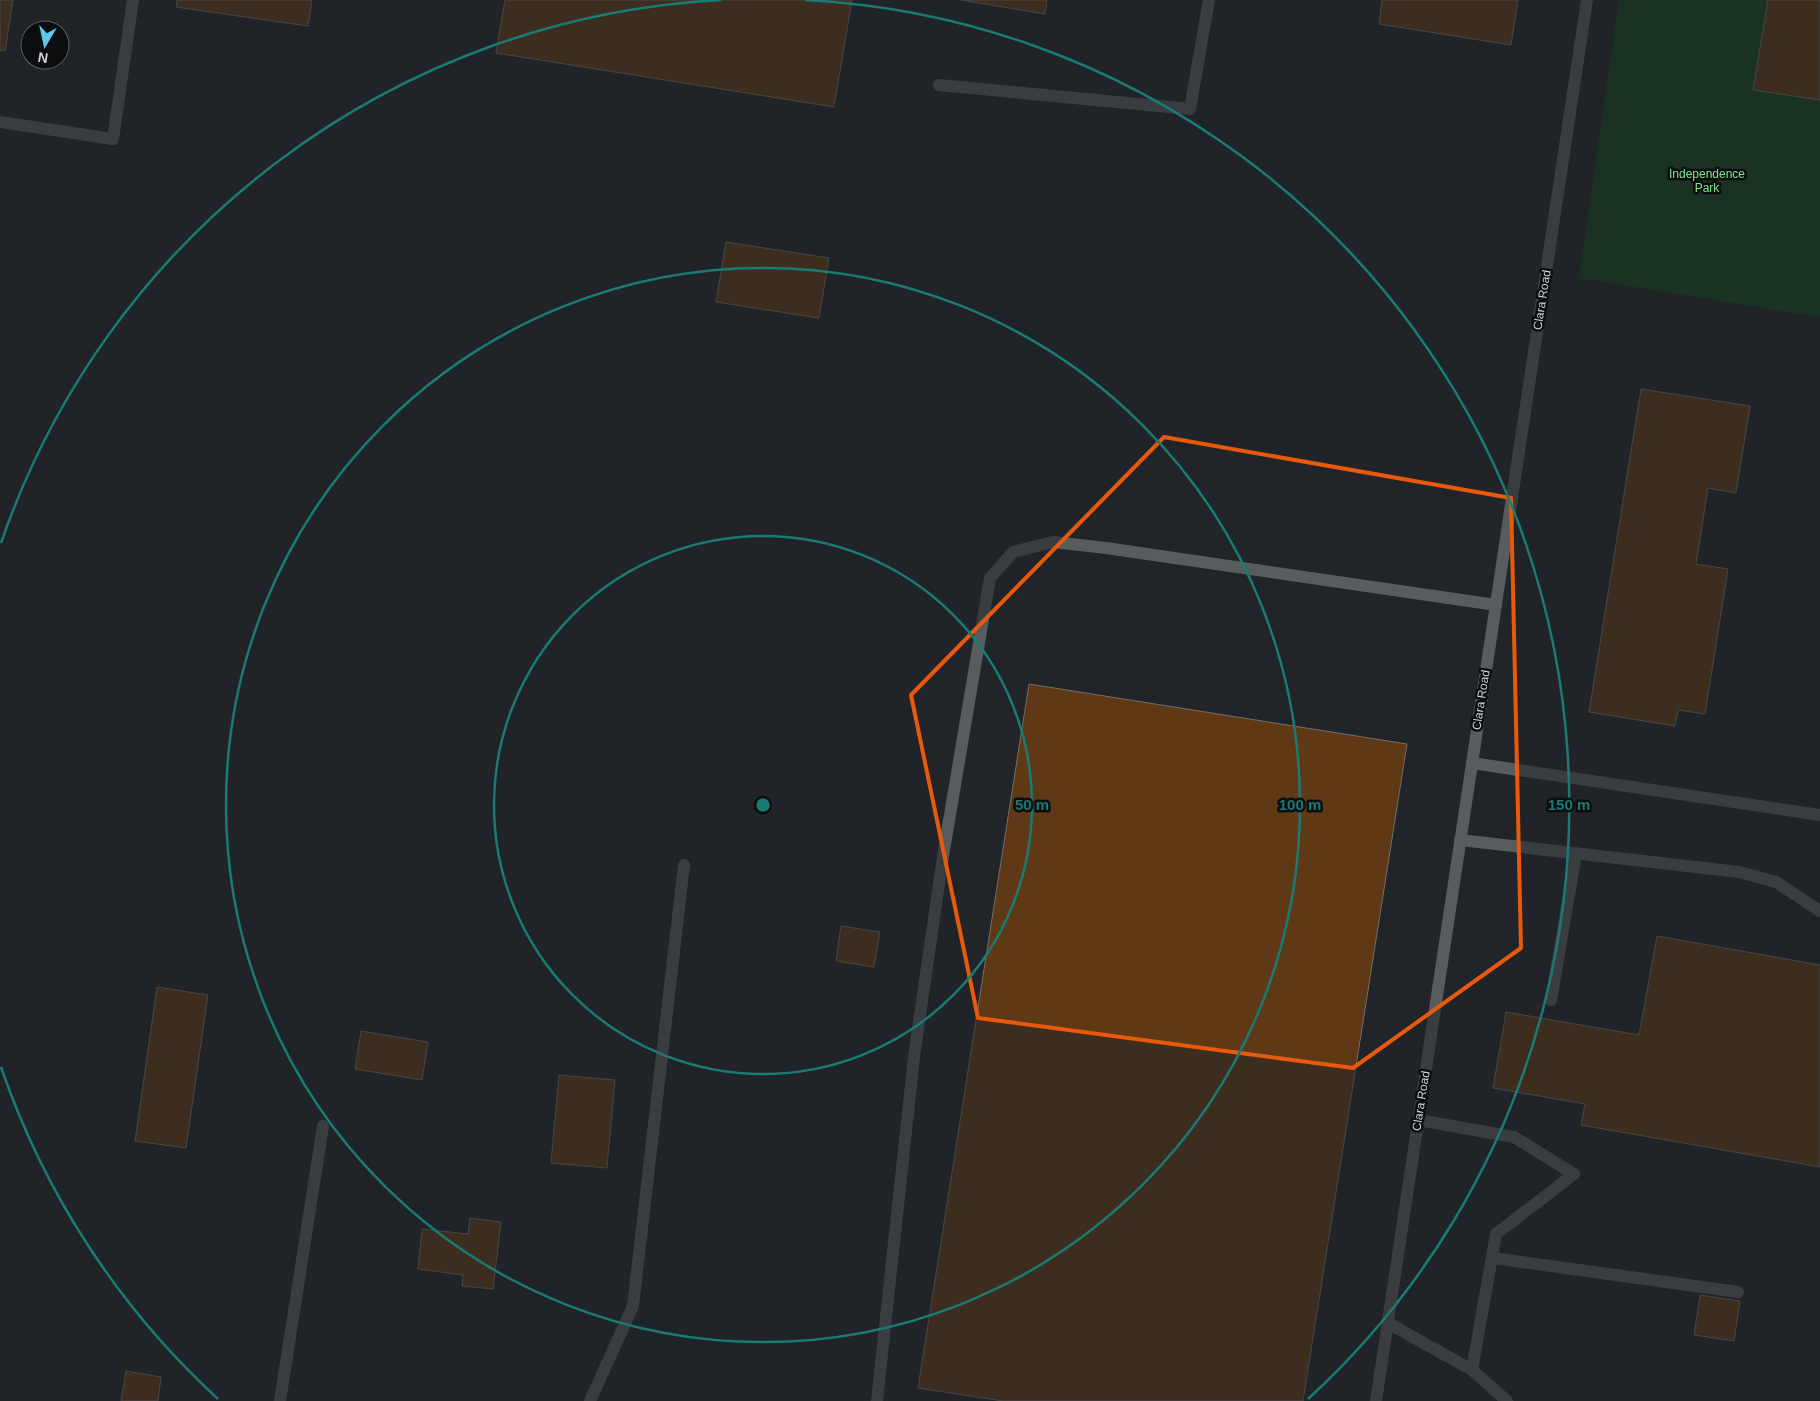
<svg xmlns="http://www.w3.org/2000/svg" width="1820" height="1401" viewBox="0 0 1820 1401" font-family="Arial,sans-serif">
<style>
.green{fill:#12441b}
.building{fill:#5f3816;stroke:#736e6b}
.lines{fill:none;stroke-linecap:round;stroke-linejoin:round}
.service{stroke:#595c5c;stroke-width:12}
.minor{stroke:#595c5c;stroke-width:12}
.marked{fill:none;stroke:#e8590c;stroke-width:4;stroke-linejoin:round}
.ring{fill:none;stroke:#197b73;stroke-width:2.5}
.labels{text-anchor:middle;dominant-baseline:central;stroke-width:5;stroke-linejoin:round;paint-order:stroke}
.park-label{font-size:12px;fill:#82e58e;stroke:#0c0d0f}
.street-label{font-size:12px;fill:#cfd1d3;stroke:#0c0d0f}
.centre{fill:#197b73;stroke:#0c0d0f;stroke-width:2.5}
.ring-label{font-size:15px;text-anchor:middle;font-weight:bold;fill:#197b73;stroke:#0c0d0f;stroke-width:5;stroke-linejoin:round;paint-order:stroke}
</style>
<rect width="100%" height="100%" fill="#212428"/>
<!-- green -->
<path class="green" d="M1619,0H1820V317L1579,278Z"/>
<!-- building -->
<g class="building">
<path d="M0,0H13L5,51L0,50Z"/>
<path d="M177,0H312L308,26L176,7Z"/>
<path d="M505,0H852L834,107L496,53Z"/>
<path d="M961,0H1047L1045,14Z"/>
<path d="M1382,0H1518L1511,45L1379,24Z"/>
<path d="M1768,0H1820V100L1753,90Z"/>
<path d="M726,242L829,258L819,318L716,302Z"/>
<path d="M1641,389L1750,406L1736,493L1708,488L1696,564L1728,569L1705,714L1678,710L1675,726L1589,712Z"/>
<path d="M1029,684L1407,744L1303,1401H1003L918,1388Z"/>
<path d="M841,926L880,932L874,967L836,961Z"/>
<path d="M1657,936L1820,965V1167L1581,1125L1585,1104L1493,1088L1506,1012L1639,1035Z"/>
<path d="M157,987L208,995L186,1148L135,1141Z"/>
<path d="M361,1031L428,1042L422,1080L355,1069Z"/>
<path d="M559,1075L615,1080L607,1168L551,1163Z"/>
<path d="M470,1218L501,1222L493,1289L462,1286L463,1275L418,1269L422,1229L468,1234Z"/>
<path d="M1700,1295L1740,1301L1734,1341L1694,1335Z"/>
<path d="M126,1371L161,1377L158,1401H121Z"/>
</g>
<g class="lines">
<!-- service -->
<g class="service">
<path d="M939,85L1190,109L1209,0"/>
<path d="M0,122L113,139L133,0"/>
<path d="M1472,763L1820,815"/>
<path d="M1460,840L1739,872L1776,882L1820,911"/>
<path d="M1551,1000L1576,854"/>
<path d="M1418,1120L1514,1137L1574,1174L1496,1234L1472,1370"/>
<path d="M1493,1258L1738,1292"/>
<path d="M1388,1323L1472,1370L1507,1401"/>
<path d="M280,1401L323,1126"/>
<path d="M590,1401L633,1306L684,865"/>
<path d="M877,1401L914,1057L943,856L990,578L1013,552L1053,542L1106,548L1496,605"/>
</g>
<!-- minor -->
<path class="minor" d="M1376,1401L1587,0"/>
</g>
<!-- marked area -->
<path d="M0 0H1820V1401H0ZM1164,437L1511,498L1521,948L1353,1068L978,1018L911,695Z" fill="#212428" fill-opacity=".55" fill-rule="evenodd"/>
<path class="marked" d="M1164,437L1511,498L1521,948L1353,1068L978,1018L911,695Z"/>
<!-- distance rings -->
<g class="ring">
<circle cx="763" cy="805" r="269"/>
<circle cx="763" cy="805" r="537"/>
<path d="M218 1399A806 806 0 0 1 1 1067M1 543A806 806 0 0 1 721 0M805 0A806 806 0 0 1 1308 1399"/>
</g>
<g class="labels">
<!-- park labels -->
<g class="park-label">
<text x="1707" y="174">Independence<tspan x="1707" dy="14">Park</tspan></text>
</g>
<!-- street labels -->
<g class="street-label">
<text transform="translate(1542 300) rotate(-81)">Clara Road</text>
<text transform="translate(1481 700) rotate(-81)">Clara Road</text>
<text transform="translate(1421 1101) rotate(-81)">Clara Road</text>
</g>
</g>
<circle cx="763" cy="805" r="8" class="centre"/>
<g class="ring-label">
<text x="1032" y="810">50 m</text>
<text x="1300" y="810">100 m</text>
<text x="1569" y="810">150 m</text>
</g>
<!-- north arrow -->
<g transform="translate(45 45) rotate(189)"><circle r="24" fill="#0c0d0f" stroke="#5a5b5d"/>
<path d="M0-4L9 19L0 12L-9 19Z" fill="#5cc7e8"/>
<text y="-8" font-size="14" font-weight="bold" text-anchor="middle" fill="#cfd1d3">N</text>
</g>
</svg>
